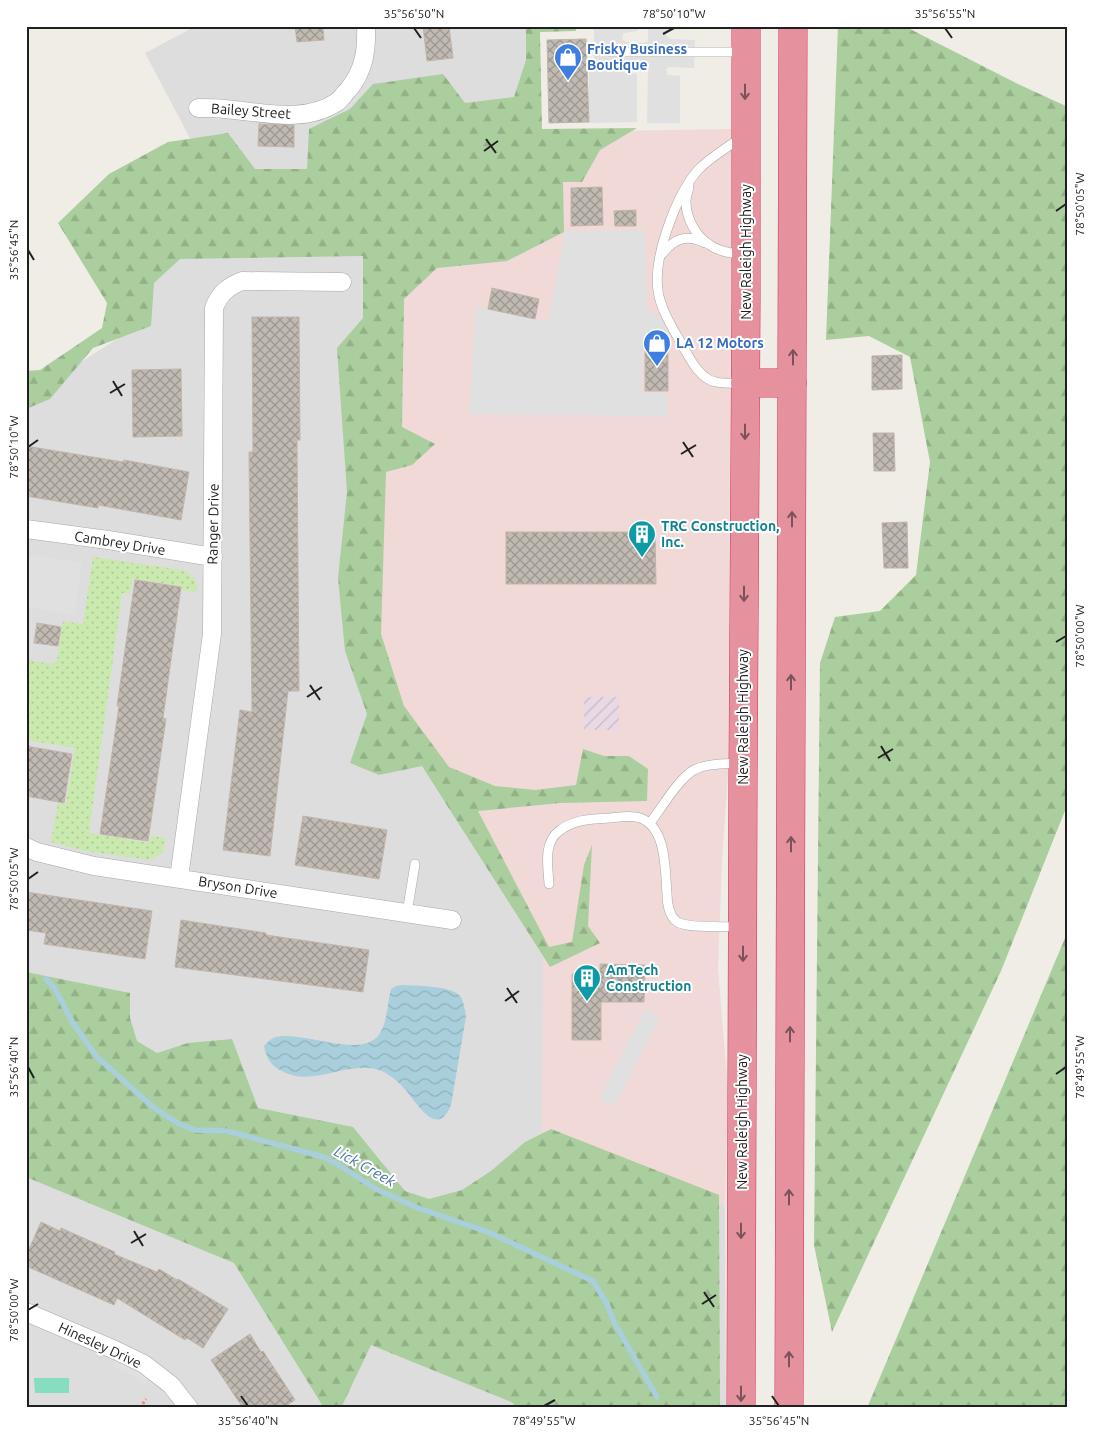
<svg xmlns="http://www.w3.org/2000/svg" width="1094" height="1434" viewBox="0 0 1094 1434" font-family="Ubuntu,sans-serif">
<style>
.residential{fill:#dedddd}
.commercial{fill:#f0d9d7}
.industrial{fill:url(#industrial-furrows)}
.grass{fill:url(#grass-dots)}
.forest{fill:url(#forest-firs)}
.pitch{fill:#87ddbf}
.parking{fill:#e0e0e0}
.water{fill:url(#water-waves)}
.lines{fill:none;stroke-linecap:round;stroke-linejoin:round}
.stream{stroke:#a9cfdc;stroke-width:5.5}
.building{fill:url(#building-cross-hatch);stroke:#c2b5a9}
.lane-casing{stroke:#a7a7a7;stroke-width:10}
.street-casing{stroke:#a7a7a7;stroke-width:19}
.highway-casing{stroke:#d72b60;stroke-width:29}
.path{stroke:#f68472;stroke-width:3;stroke-dasharray:2.5 2.5;stroke-linecap:butt}
.lane{stroke:#fff;stroke-width:9}
.street{stroke:#fff;stroke-width:18}
.highway{stroke:#e5919e;stroke-width:28}
.oneway{stroke:#795359}
.ticks{fill:none;stroke:#202020;stroke-width:2}
.labels{text-anchor:middle;dominant-baseline:central;stroke-width:4;stroke-linejoin:round;paint-order:stroke}
.shop-label{font-size:14px;font-weight:bold;fill:#366cbe;stroke:#fff;text-anchor:start}
.street-label{font-size:14px;fill:#202020;stroke:#fff}
.culture-label{font-size:14px;font-weight:bold;fill:#0d838f;stroke:#fff;text-anchor:start}
.water-label{font-size:15px;font-style:italic;fill:#4b76a6;stroke:#fff}
.neatline{fill:none;stroke:#202020;stroke-width:2}
.ticks-label{font-size:12px;text-anchor:middle;fill:#202020}
</style>
<defs>
<pattern id="industrial-furrows" width="10" height="10" patternUnits="userSpaceOnUse" patternTransform="scale(1.25)"><rect width="10" height="10" fill="#e9d9e6"/><path d="M-1 1l2-2M0 10L10 0M9 11l2-2" fill="none" stroke="#c8bac5"/></pattern>
<pattern id="grass-dots" width="8" height="8" patternUnits="userSpaceOnUse" patternTransform="scale(1.25)"><rect width="8" height="8" fill="#c9e9ae"/><path d="M2 2h.1M6 6h.1" fill="none" stroke="#acc895" stroke-width="1.8" stroke-linecap="round"/></pattern>
<pattern id="forest-firs" width="22" height="20" patternUnits="userSpaceOnUse" patternTransform="scale(1.25)"><rect width="22" height="20" fill="#aace9d"/><path d="M5 1l3.5 6h-7zM16 11l3.5 6h-7z" fill="#92b187"/></pattern>
<pattern id="water-waves" width="16" height="10" patternUnits="userSpaceOnUse" patternTransform="scale(1.25)"><rect width="16" height="10" fill="#a9cfdc"/><path d="M0 5q4-4 8 0t8 0" fill="none" stroke="#91b1bc"/></pattern>
<pattern id="building-cross-hatch" width="8" height="8" patternUnits="userSpaceOnUse" patternTransform="scale(1.25)"><rect width="8" height="8" fill="#c1bab3"/><path d="M0 0l8 8M0 8l8-8" fill="none" stroke="#9c9791"/></pattern>
</defs>
<rect width="100%" height="100%" fill="#f0ede7"/>
<!-- residential -->
<g class="residential">
<path d="M196,26H534L537,128L311,173L253,174L193,144L145,53Z"/>
<path d="M95,240L378,242L543,948V1132L725,1205L726,1408H26V390L35,391L144,322Z"/>
</g>
<!-- commercial -->
<path class="commercial" d="M732,129L728,774L722,861L718,969L728,1089L725,1205L542,1132L543,948L358,657L375,311L555,181L611,131Z"/>
<!-- industrial -->
<rect class="industrial" x="584" y="697" width="35" height="33"/>
<!-- grass -->
<path class="grass" d="M93,557L182,570C193,574 197,580 197,592L181,590V586L132,579L130,594L122,593L89,833L149,843L151,836L166,838L165,844L162,853L150,860L85,851L51,842L58,803L66,804L75,748L26,740V658L28,660L52,664L57,661L63,621L83,624Z"/>
<!-- forest -->
<g class="forest">
<path d="M526,26H576V31L540,32L542,129L637,128L600,150L582,182H563L564,232L507,261L437,268L404,299L402,427L435,444L412,465L386,472L381,634L404,706L449,767L495,786L535,790L576,785L583,749L604,756H629L648,769L647,801L560,803L478,811L549,947L572,942L584,865L592,845L588,926L600,943L550,967L422,766L379,775L350,763L367,714L345,651L338,578L347,492L337,348L363,318V256L180,259L154,283L151,326L93,348L50,399L26,409V371L40,370L102,328L107,303L58,223L109,174L168,142L228,133L255,169H307L309,129L350,109L373,84L443,74L465,103L514,97L526,60Z"/>
<path d="M838,26H904L1018,84L1068,107V803L1001,971L832,1332L814,1245L820,663L835,617L880,611L916,575L930,462L910,357L869,336L826,340Z"/>
<path d="M1068,931V1408H867Z"/>
<path d="M26,972L130,993V1018L137,1041L157,1053L188,1043L232,1039L258,1108L353,1127L405,1191L429,1199L462,1190L491,1171L525,1142L551,1129L719,1195L720,1408H519L511,1402L371,1345L341,1408H324L234,1263L26,1177Z"/>
</g>
<!-- pitch -->
<path class="pitch" d="M34,1378H69V1393H35Z"/>
<!-- parking -->
<g class="parking">
<path d="M582,26H638V31L624,33L622,38L624,41L628,42L643,43L648,41V26H682V29L668,31L666,35L670,39L695,40L694,68L671,67L667,68L666,70L668,75L680,76V123H647L648,68L646,64L644,63H626L622,66L623,71L625,73L637,74V122L589,123V68H594V31L592,28H582Z"/>
<path d="M645,230L646,308L668,325V340L643,341L642,393H667V416L469,414L476,306L548,322L565,231Z"/>
<path d="M29,554L82,563L75,615L26,607V567Z"/>
<path d="M645,1009L660,1017L615,1106L599,1099Z"/>
<path d="M115,1360L131,1367L149,1378L145,1384L127,1373L112,1366Z"/>
</g>
<!-- water -->
<path class="water" d="M402,985C416,986 452,985 461,997C464,1003 465,1010 466,1017L451,1105C438,1137 420,1108 408,1093C402,1085 392,1076 382,1071C349,1058 312,1090 280,1070C270,1065 266,1057 264,1046C267,1043 269,1040 273,1038C300,1028 362,1062 380,1033C388,1020 387,1003 391,989L396,986Z"/>
<g class="lines">
<!-- stream -->
<path class="stream" d="M46,979L54,987L73,1023L97,1057L153,1107L179,1124L195,1130L227,1131L324,1157L339,1165L376,1189L418,1208L488,1232L593,1281L606,1302L614,1322L657,1397"/>
</g>
<!-- building -->
<g class="building">
<path d="M295,26H323L324,40L297,42Z"/>
<path d="M423,26H449L453,58L427,61Z"/>
<path d="M586,39L589,122L549,123L547,40Z"/>
<path d="M259,124L294,125V147L258,146Z"/>
<path d="M602,187L603,225L571,226V188Z"/>
<path d="M636,210V226H615L614,211Z"/>
<path d="M492,288L539,299L535,319L488,309Z"/>
<path d="M252,317H299L300,440H297L299,691H288L270,856L223,850L240,710L252,712L249,452H253Z"/>
<rect x="645" y="343" width="23" height="48"/>
<path d="M902,355V389L872,390V356Z"/>
<path d="M181,369L182,436L133,437L132,370Z"/>
<path d="M873,433H894L895,471H874Z"/>
<path d="M26,446L123,462L124,460L189,472L181,520L98,505V508L26,496Z"/>
<path d="M907,522L908,568H884L882,523Z"/>
<path d="M506,532H655L656,584H506Z"/>
<path d="M135,580L181,587L163,718L166,719L148,841L100,834L119,706H117Z"/>
<path d="M37,623L61,627L58,646L34,643Z"/>
<path d="M26,746L72,754L64,803L26,796Z"/>
<path d="M303,816L387,830L379,879L295,865Z"/>
<path d="M26,892L152,911L145,959L44,944L46,933L26,930Z"/>
<path d="M181,920L266,933V935L369,950L363,992L175,967Z"/>
<path d="M600,964L645,965L644,1002H601V1040H572V974H600Z"/>
<path d="M41,1222L60,1231L61,1228L115,1252L114,1254L157,1272L159,1269L177,1280L178,1279L228,1309L203,1348L187,1338L185,1340L117,1298L114,1305L26,1266V1256Z"/>
<path d="M250,1334L261,1352L263,1351L295,1400L283,1408H243L211,1360Z"/>
</g>
<g class="lines">
<!-- lane casing -->
<g class="lane-casing">
<g id="lane">
<path d="M611,52H743"/>
<path d="M741,138C727,147 713,156 701,167C677,191 653,257 658,291C661,310 672,327 681,343C689,357 699,379 716,382C724,384 734,383 742,383"/>
<path d="M689,187C688,191 686,197 686,202C686,218 696,237 710,245C719,252 732,253 743,255"/>
<path d="M662,254C675,238 686,234 705,243"/>
<path d="M650,823C661,809 679,778 694,770C707,763 726,764 740,763"/>
<path d="M549,884C548,867 543,843 559,831C574,819 592,819 610,818C620,817 631,815 640,818C667,827 665,871 667,893C667,903 668,914 676,921C685,929 726,926 740,927"/>
<path d="M407,913L415,864"/>
</g>
</g>
<!-- street casing -->
<g class="street-casing">
<g id="street">
<path d="M198,108C207,108 216,108 225,109C262,112 304,124 337,102C341,99 344,94 348,90C364,71 367,51 366,26"/>
<path d="M26,529L108,540L213,557"/>
<path d="M26,847L37,852L94,866L452,920"/>
<path d="M179,878L212,634L214,308C220,293 227,287 242,281L342,282"/>
<path d="M26,1312L115,1350L144,1364L171,1385L189,1408"/>
</g>
</g>
<!-- highway casing -->
<g class="highway-casing">
<g id="highway">
<path d="M745,383H792"/>
<path d="M741,1408L743,779L746,298V26"/>
<path d="M789,1408L793,26"/>
</g>
</g>
<!-- path -->
<path class="path" d="M140,1408L146,1399"/>
<!-- lane -->
<use href="#lane" class="lane"/>
<!-- street -->
<use href="#street" class="street"/>
<!-- highway -->
<use href="#highway" class="highway"/>
</g>
<!-- one-way arrows -->
<defs><path id="oneway-shaft" d="M-6 0H5M1.5-3L5.5 0L1.5 3" fill="none" stroke-width="1.6" stroke-linecap="round" stroke-linejoin="round" transform="scale(1.25)"/></defs>
<g class="oneway">
<use href="#oneway-shaft" transform="translate(745 92) rotate(90)"/>
<use href="#oneway-shaft" transform="translate(793 357) rotate(-90)"/>
<use href="#oneway-shaft" transform="translate(745 432) rotate(90)"/>
<use href="#oneway-shaft" transform="translate(792 519) rotate(-90)"/>
<use href="#oneway-shaft" transform="translate(744 594) rotate(90)"/>
<use href="#oneway-shaft" transform="translate(791 682) rotate(-90)"/>
<use href="#oneway-shaft" transform="translate(791 844) rotate(-90)"/>
<use href="#oneway-shaft" transform="translate(743 954) rotate(90)"/>
<use href="#oneway-shaft" transform="translate(790 1034) rotate(-90)"/>
<use href="#oneway-shaft" transform="translate(789 1197) rotate(-90)"/>
<use href="#oneway-shaft" transform="translate(741 1231) rotate(90)"/>
<use href="#oneway-shaft" transform="translate(789 1359) rotate(-90)"/>
<use href="#oneway-shaft" transform="translate(741 1394) rotate(90)"/>
</g>
<!-- ticks -->
<path class="ticks" d="M414,28L421,38M945,28L952,38M663,34L674,28M486,139L496,153M484,151L498,141M1056,211L1066,204M28,250L34,260M113,381L122,396M110,393L125,384M683,442L693,457M28,447L38,440M681,454L696,445M1056,642L1066,636M310,685L320,700M307,697L322,687M881,746L890,761M878,758L893,749M28,879L38,872M507,988L517,1003M505,1001L519,991M28,1067L34,1078M1056,1074L1066,1067M134,1231L143,1246M131,1243L146,1234M704,1292L714,1307M702,1304L716,1295M28,1310L38,1304M241,1396L248,1406M772,1396L779,1406M544,1406L555,1400"/>
<!-- icons -->
<defs>
<g id="shop-pin" transform="scale(1.4375)"><path d="M0 17L-7.5 6A9.5 9.5 0 1 1 7.5 6Z" fill="#3f7fe0" stroke="#fff"/><path d="M-5-2.5h2.3a2.7 3.5 0 0 1 5.4 0H5L5.5 6h-11ZM-1.5-2.5h3a1.5 2.3 0 0 0-3 0Z" fill="#fff"/></g>
<g id="building-pin" transform="scale(1.4375)"><path d="M0 17L-7.5 6A9.5 9.5 0 1 1 7.5 6Z" fill="#0f9aa8" stroke="#fff"/><path d="M-4-6H4V6H1V3H-1V6H-4ZM-2.5-4.3h1.7v1.8h-1.7ZM.8-4.3h1.7v1.8H.8ZM-2.5-1h1.7V.8h-1.7ZM.8-1h1.7V.8H.8Z" fill="#fff"/></g>
</defs>
<g fill-rule="evenodd">
<use href="#shop-pin" x="568" y="57"/>
<use href="#shop-pin" x="657" y="343"/>
<use href="#building-pin" x="642" y="534"/>
<use href="#building-pin" x="587" y="978"/>
</g>
<g class="labels">
<!-- shop labels -->
<g class="shop-label">
<text x="587" y="49">Frisky Business<tspan x="587" dy="16">Boutique</tspan></text>
<text x="676" y="343">LA 12 Motors</text>
</g>
<!-- street labels -->
<g class="street-label">
<text transform="translate(251 111) rotate(4)">Bailey Street</text>
<text transform="translate(746 252) rotate(-90)">New Raleigh Highway</text>
<text transform="translate(213 524) rotate(-89)">Ranger Drive</text>
<text transform="translate(120 543) rotate(9)">Cambrey Drive</text>
<text transform="translate(743 717) rotate(-90)">New Raleigh Highway</text>
<text transform="translate(238 887) rotate(9)">Bryson Drive</text>
<text transform="translate(742 1122) rotate(-90)">New Raleigh Highway</text>
<text transform="translate(100 1345) rotate(25)">Hinesley Drive</text>
</g>
<!-- culture labels -->
<g class="culture-label">
<text x="661" y="526">TRC Construction,<tspan x="661" dy="16">Inc.</tspan></text>
<text x="606" y="970">AmTech<tspan x="606" dy="16">Construction</tspan></text>
</g>
<!-- water labels -->
<g class="water-label">
<text transform="translate(365 1166) rotate(29)">Lick Creek</text>
</g>
</g>
<!-- border -->
<rect width="1094" height="1434" fill="none" stroke="#ffffff" stroke-width="55"/>
<rect x="28" y="28" width="1038" height="1378" class="neatline"/>
<g class="ticks-label">
<text x="414" y="18">35°56'50"N</text>
<text x="674" y="18">78°50'10"W</text>
<text x="945" y="18">35°56'55"N</text>
<text transform="translate(1080 204) rotate(-90)" y="4">78°50'05"W</text>
<text transform="translate(14 250) rotate(-90)" y="4">35°56'45"N</text>
<text transform="translate(14 447) rotate(-90)" y="4">78°50'10"W</text>
<text transform="translate(1080 636) rotate(-90)" y="4">78°50'00"W</text>
<text transform="translate(14 879) rotate(-90)" y="4">78°50'05"W</text>
<text transform="translate(14 1067) rotate(-90)" y="4">35°56'40"N</text>
<text transform="translate(1080 1067) rotate(-90)" y="4">78°49'55"W</text>
<text transform="translate(14 1310) rotate(-90)" y="4">78°50'00"W</text>
<text x="248" y="1425">35°56'40"N</text>
<text x="544" y="1425">78°49'55"W</text>
<text x="779" y="1425">35°56'45"N</text>
</g>
</svg>
